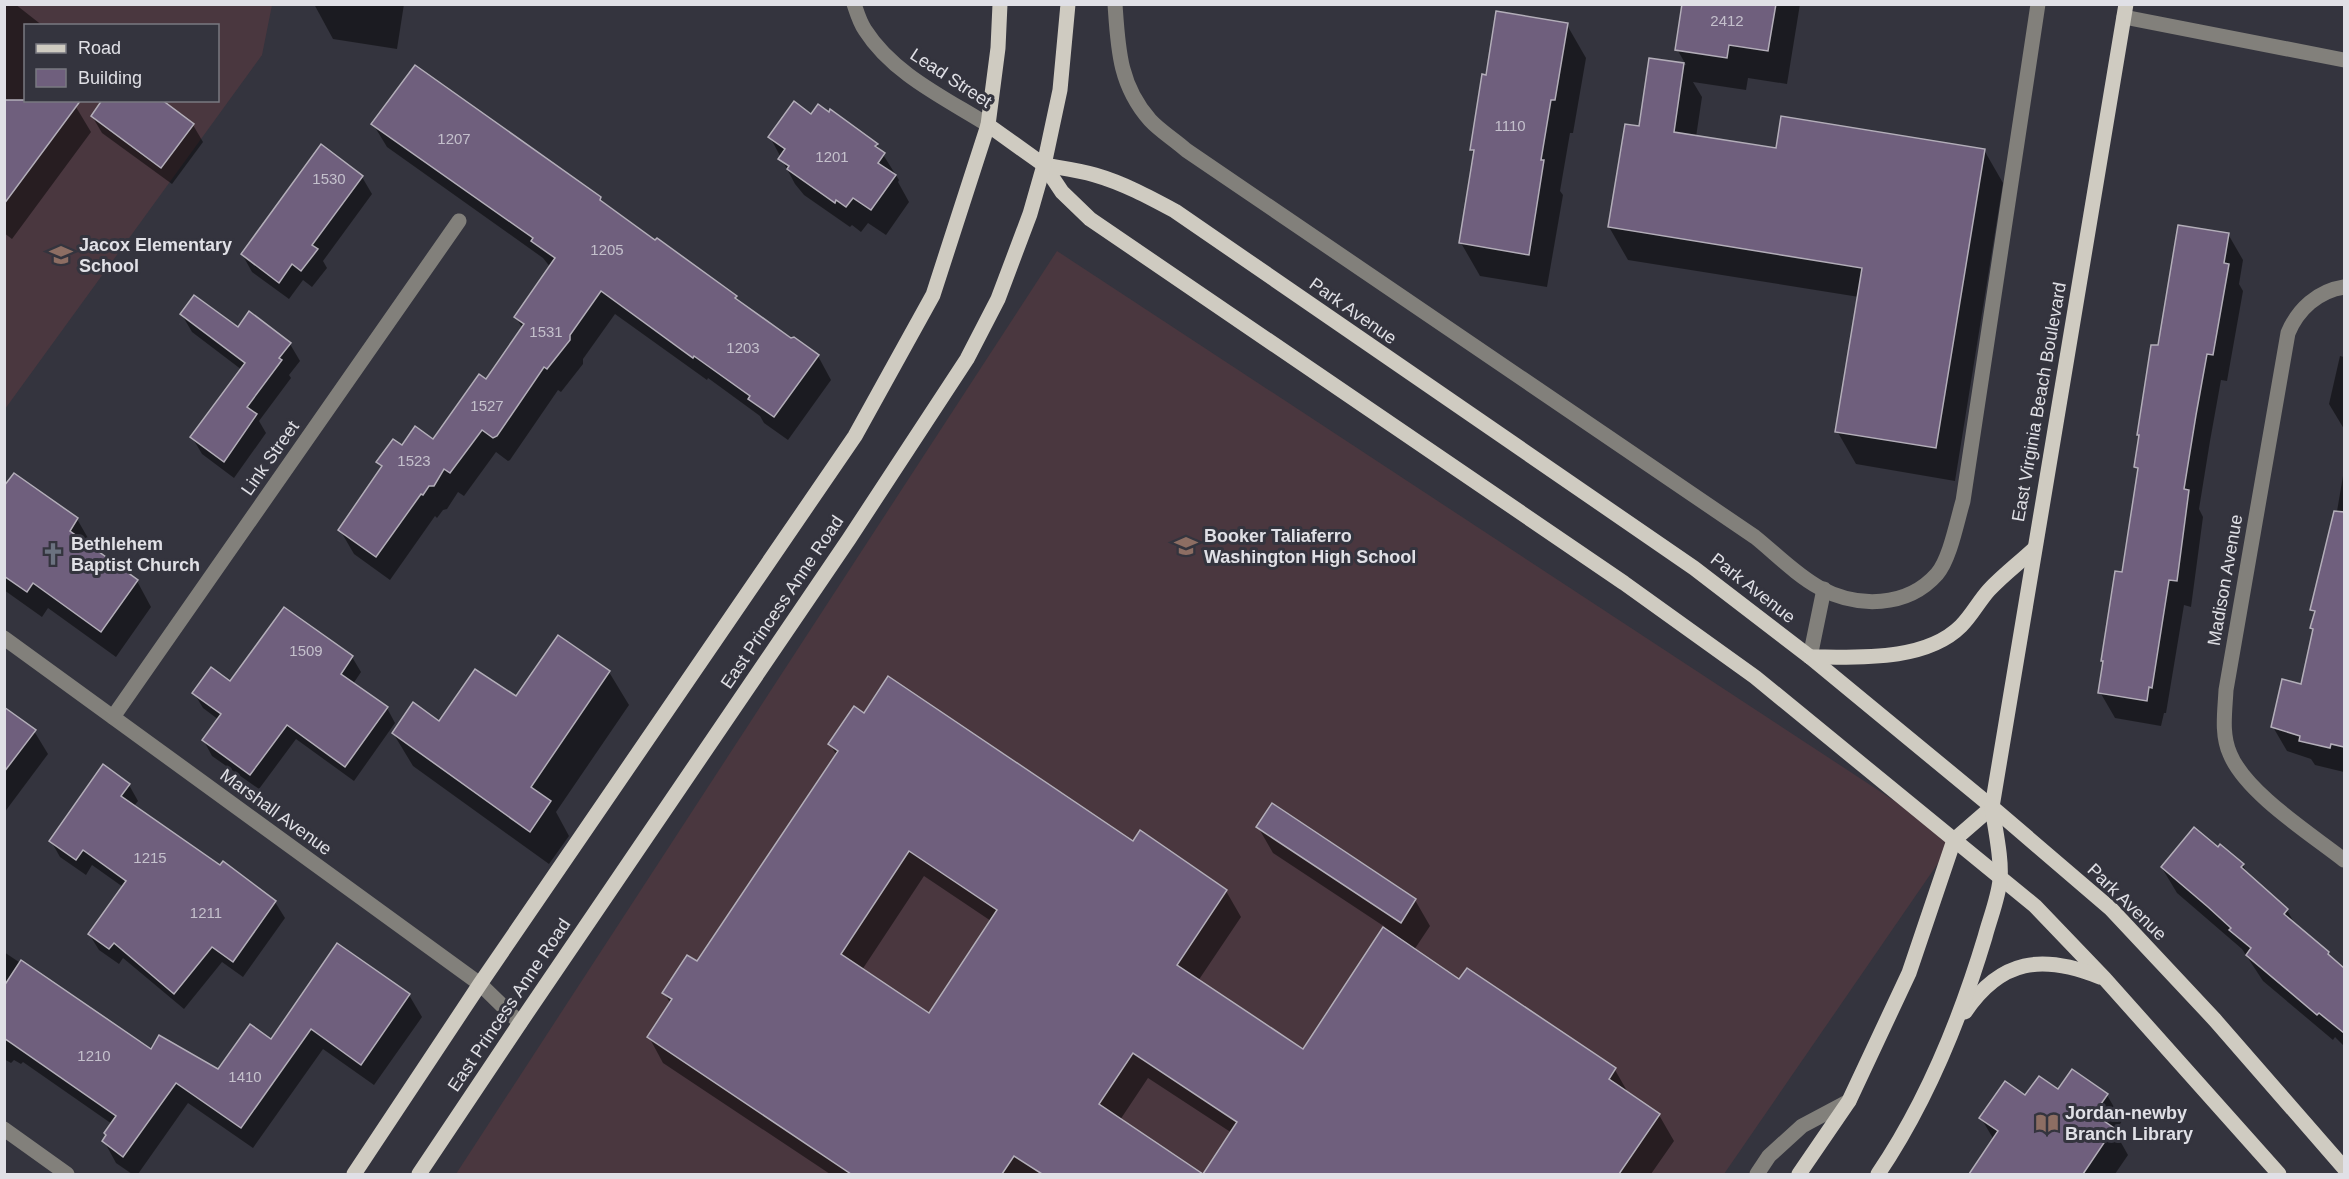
<svg xmlns="http://www.w3.org/2000/svg" width="2349" height="1179" viewBox="0 0 2349 1179" font-family="Arial,sans-serif">
<style>
.education{fill:#4a373f;fill-rule:evenodd}
.shadow{fill:#0007;fill-rule:evenodd}
.building{fill:#6f5f7d;stroke:#b3aeb9;stroke-width:1.5;fill-rule:evenodd}
.lines{fill:none;stroke-linecap:round;stroke-linejoin:round}
.minor{stroke:#82807b;stroke-width:15}
.major{stroke:#cfcbc1;stroke-width:15}
.labels{text-anchor:middle;dominant-baseline:central;stroke-width:6;stroke-linejoin:round;paint-order:stroke}
.number-label{font-size:15px;fill:#c4c0cc}
.street-label{font-size:18px;fill:#e0e0e6;stroke:#34343e}
.poi-label{font-size:18px;font-weight:bold;fill:#e0e0e6;stroke:#34343e;text-anchor:start}
</style>
<rect width="100%" height="100%" fill="#34343e"/>
<!-- education -->
<g class="education">
<path d="M5,5H272L262,55L5,409ZM26,26H218V100H26Z"/>
<path d="M1057,251L1954,840L1724,1174H456Z"/>
</g>
<!-- shadow -->
<g class="shadow">
<path d="M4,4H15L43,26H26V100H68L76,107L91,132L12,239L4,233Z"/>
<path d="M314,4H404L397,49L333,39Z"/>
<path d="M1684,4H1800L1787,84L1748,78L1746,90L1693,82L1702,97L1696,137L1777,150H1984L2003,183L1955,481L1856,464L1837,431L1859,297L1628,260L1609,227L1641,128L1650,60L1686,65L1677,49Z"/>
<path d="M1567,25L1586,58L1573,133H1570L1560,191L1563,195L1547,287L1480,276L1461,243L1475,155L1471,149L1487,77Z"/>
<path d="M831,112L877,145L899,180L898,182L909,202L886,235L868,223L861,232L852,225L850,227L804,195L795,184L770,137L811,116L829,114Z"/>
<path d="M92,116L193,125L203,142L172,184L102,133Z"/>
<path d="M373,124L600,198L604,205L736,297L741,304L818,356L831,380L788,440L764,423L760,416L708,378L707,380L615,314L583,359V364L561,392L558,390L510,460L508,461L496,452L464,496L458,492L447,509L443,510L437,518L435,516L390,580L354,554L340,530L382,468L378,462L402,447L433,442L486,381L523,329L516,317L551,268L543,258L387,147Z"/>
<path d="M362,177L372,194L323,261L327,268L312,287L303,280L289,299L252,272L242,254Z"/>
<path d="M2228,234L2243,260L2239,284L2243,291L2227,381L2221,380L2210,441L2199,509L2203,517L2191,607L2184,605L2166,713H2164L2161,726L2115,718L2100,692L2104,664L2102,660L2123,574L2139,472L2136,467L2140,439L2138,434L2160,347Z"/>
<path d="M182,315L290,344L300,361L289,375L291,378L259,421L266,433L234,478L202,454L192,437L242,370L192,332Z"/>
<path d="M2340,356L2344,357V429L2329,404Z"/>
<path d="M2344,475V772L2315,765L2311,759L2287,751L2273,727L2303,685L2314,631L2312,628L2315,615L2312,610L2335,523L2343,476Z"/>
<path d="M4,489L77,519L92,545L90,548L137,581L151,607L116,657L48,608L42,617L4,590Z"/>
<path d="M284,609L352,657L361,672L353,684L387,708L395,723L354,781L296,739L259,789L212,756L204,741L219,720L203,708L194,693L230,683Z"/>
<path d="M609,672L629,705L556,812L569,836L549,864L413,766L393,733L440,723L516,698Z"/>
<path d="M4,715L34,731L48,754L4,813Z"/>
<path d="M864,715L1133,843L1226,891L1241,917L1198,981L1303,1051L1385,927L1273,853L1258,827L1415,900L1430,926L1414,950L1460,981L1467,970L1615,1070L1630,1096L1659,1115L1674,1141L1651,1174H1204L1232,1133L1148,1078L1120,1120L1202,1174H830L663,1063L649,1037L671,1004L664,993L697,963L837,756L830,744ZM924,876L991,921L929,1015L862,970Z"/>
<path d="M129,785L138,801L134,806L220,867L275,902L285,918L243,977L222,962L184,1009L123,958L119,964L99,950L89,934L123,887L92,865L86,875L60,857L51,841Z"/>
<path d="M2243,865L2248,875L2287,910L2296,926L2344,968V1046L2335,1037L2333,1040L2263,981L2242,949L2177,893L2162,868Z"/>
<path d="M338,945L409,995L422,1017L374,1085L323,1049L253,1148L188,1103L138,1174H132L116,1163L104,1141L112,1124L23,1062L21,1064L14,1060L11,1063L4,1059V952L151,1051L218,1071L272,1041Z"/>
<path d="M2072,1071L2107,1095L2122,1121L2115,1132L2128,1155L2115,1174H1974L1973,1172L1994,1140L1981,1118L2026,1097L2058,1091Z"/>
</g>
<!-- building -->
<g class="building">
<path d="M1682,4H1776L1768,51L1729,45L1727,58L1675,50Z"/>
<path d="M1496,11L1568,23L1555,100H1551L1541,160H1544L1529,255L1459,243L1474,150H1470L1482,74L1486,75Z"/>
<path d="M1649,58L1684,63L1674,132L1776,148L1781,116L1985,149L1936,448L1835,432L1862,268L1608,227L1625,124L1639,126Z"/>
<path d="M415,65L601,197L600,200L655,240L657,238L737,296L735,298L791,338L794,337L819,355L774,417L748,399L750,396L694,356L693,358L601,291L570,335V340L547,369L544,367L497,436L493,438L482,430L450,473L444,469L434,486H429L423,495L421,494L376,557L338,530L382,466L376,462L393,439L402,445L415,426L433,439L479,374L486,379L524,324L514,317L555,258L531,241L533,238L371,124Z"/>
<path d="M4,100H81L4,204Z"/>
<path d="M102,100H162L194,124L161,168L91,116Z"/>
<path d="M794,101L811,114L818,104L829,112L830,109L878,144L875,146L885,153L878,163L896,175L871,210L853,198L846,207L836,200L835,203L787,169L789,166L778,159L785,149L768,137Z"/>
<path d="M321,144L363,176L312,245L318,249L301,271L292,264L279,283L241,254Z"/>
<path d="M2178,225L2229,233L2224,263L2229,264L2213,355L2207,354L2196,415L2184,489L2189,490L2177,581L2169,580L2152,688L2149,687L2147,701L2098,693L2103,661H2101L2115,571L2122,572L2138,468L2134,467L2139,435H2137L2151,345H2158Z"/>
<path d="M194,295L238,327L249,311L291,343L279,358L282,360L247,407L257,414L224,462L190,437L245,363L180,314Z"/>
<path d="M14,473L78,518L70,531L138,580L101,632L33,583L27,592L4,576V486Z"/>
<path d="M2334,511L2344,512V747L2331,744L2330,748L2299,741L2300,736L2271,727L2282,679L2301,684L2313,629L2310,628L2315,611L2310,610Z"/>
<path d="M284,607L353,656L341,674L388,707L345,767L287,725L250,775L202,740L221,714L192,693L211,667L230,681Z"/>
<path d="M558,635L610,671L531,787L551,801L530,832L392,733L413,702L439,721L475,669L516,696Z"/>
<path d="M888,676L1133,841L1140,830L1227,890L1177,965L1303,1049L1383,927L1459,979L1467,968L1616,1068L1609,1079L1660,1114L1619,1174H1042L1014,1156L1002,1174H851L647,1037L672,999L662,993L687,955L697,961L838,751L828,744L854,706L864,713ZM909,851L997,910L929,1013L841,954ZM1133,1053L1237,1122L1203,1174L1099,1104Z"/>
<path d="M4,707L36,730L4,772Z"/>
<path d="M103,764L130,784L121,796L220,865L223,861L276,901L233,962L212,947L174,994L114,943L109,949L88,934L126,881L83,850L76,860L49,841Z"/>
<path d="M1272,803L1416,899L1401,923L1256,827Z"/>
<path d="M2194,827L2218,847L2220,844L2244,864L2241,867L2288,909L2284,914L2329,952L2328,954L2344,968V1033L2319,1013L2317,1015L2246,955L2251,948L2229,930L2231,928L2208,907L2161,867Z"/>
<path d="M337,943L410,994L361,1065L311,1029L241,1128L176,1083L123,1157L102,1141L106,1135L104,1133L116,1116L4,1038V986L21,960L151,1049L159,1035L218,1069L250,1024L271,1039Z"/>
<path d="M2072,1069L2108,1094L2094,1114L2114,1128L2083,1174H1969L1998,1131L1979,1118L2005,1081L2025,1095L2039,1076L2058,1089Z"/>
</g>
<g class="lines">
<!-- minor -->
<g class="minor">
<path d="M854,4C857,13 860,23 865,30C893,74 945,98 988,125"/>
<path d="M1115,4C1118,48 1119,85 1150,120C1160,131 1175,140 1186,150L1755,537C1775,553 1796,575 1820,588C1857,608 1907,608 1937,574C1950,559 1957,521 1963,501L2038,4"/>
<path d="M2124,17L2344,60"/>
<path d="M2344,287C2318,291 2298,309 2288,333L2226,690C2225,711 2221,734 2230,754C2246,793 2311,834 2344,860"/>
<path d="M4,638L480,984L520,1023"/>
<path d="M1810,657L1824,589"/>
<path d="M113,717L459,221"/>
<path d="M4,1129L67,1174"/>
<path d="M1757,1174L1769,1156L1802,1126L1849,1101"/>
</g>
<!-- major -->
<g class="major">
<path d="M988,125L1044,165L1062,192L1090,219L1624,583L1755,677L2035,906L2105,979L2279,1174"/>
<path d="M1044,165C1061,168 1078,170 1095,175C1123,183 1149,197 1175,211L1694,568L1810,657L1992,807L2111,909L2215,1020L2344,1168"/>
<path d="M1810,657C1856,657 1925,662 1961,626C1972,615 1979,601 1989,590C2003,575 2019,563 2034,549"/>
<path d="M1965,1012C2001,959 2042,954 2100,977"/>
<path d="M354,1174L480,984L855,436L933,295L988,125L998,48L1000,4"/>
<path d="M419,1174L520,1023L849,539L967,359L998,299L1030,214L1044,165L1060,90L1068,4"/>
<path d="M1799,1174L1849,1101L1909,973L1954,840L1992,807"/>
<path d="M1878,1174C1926,1103 1960,1020 1985,937C1990,918 1998,899 2000,880C2002,858 1995,829 1992,807L2126,4"/>
</g>
</g>
<!-- icons -->
<defs>
<g id="school-bare" transform="scale(1.8)"><path d="M0-5L7-2L0 1L-7-2ZM-4 1L0 2.5L4 1V4Q0 6-4 4Z" fill="#8d6e63" stroke="#34343e" stroke-width="2.5" paint-order="stroke"/></g>
<g id="church-bare" transform="scale(1.8)"><path d="M-1.2-6h2.4v3.5h3.3v2.4h-3.3V6h-2.4V-.1h-3.3v-2.4h3.3Z" fill="#6b7280" stroke="#34343e" stroke-width="2.5" paint-order="stroke"/></g>
<g id="library-bare" transform="scale(1.8)"><path d="M-6-4Q-3-5.5-.7-3.5V5Q-3 3-6 4ZM6-4Q3-5.5 .7-3.5V5Q3 3 6 4Z" fill="#8d6e63" stroke="#34343e" stroke-width="2.5" paint-order="stroke"/></g>
</defs>
<g fill-rule="evenodd">
<use href="#school-bare" x="61" y="255"/>
<use href="#school-bare" x="1186" y="546"/>
<use href="#church-bare" x="53" y="554"/>
<use href="#library-bare" x="2047" y="1123"/>
</g>
<g class="labels">
<!-- number labels -->
<g class="number-label">
<text x="1727" y="20">2412</text>
<text x="1510" y="125">1110</text>
<text x="454" y="138">1207</text>
<text x="832" y="156">1201</text>
<text x="329" y="178">1530</text>
<text x="607" y="249">1205</text>
<text x="546" y="331">1531</text>
<text x="743" y="347">1203</text>
<text x="487" y="405">1527</text>
<text x="414" y="460">1523</text>
<text x="306" y="650">1509</text>
<text x="150" y="857">1215</text>
<text x="206" y="912">1211</text>
<text x="94" y="1055">1210</text>
<text x="245" y="1076">1410</text>
</g>
<!-- street labels -->
<g class="street-label">
<text transform="translate(951 78) rotate(33)">Lead Street</text>
<text transform="translate(1353 311) rotate(35)">Park Avenue</text>
<text transform="translate(2039 402) rotate(-80)">East Virginia Beach Boulevard</text>
<text transform="translate(270 458) rotate(-55)">Link Street</text>
<text transform="translate(2225 580) rotate(-80)">Madison Avenue</text>
<text transform="translate(1753 588) rotate(38)">Park Avenue</text>
<text transform="translate(782 602) rotate(-56)">East Princess Anne Road</text>
<text transform="translate(276 812) rotate(36)">Marshall Avenue</text>
<text transform="translate(2127 902) rotate(44)">Park Avenue</text>
<text transform="translate(509 1005) rotate(-56)">East Princess Anne Road</text>
</g>
<!-- poi labels -->
<g class="poi-label">
<text x="79" y="245">Jacox Elementary<tspan x="79" dy="21">School</tspan></text>
<text x="1204" y="536">Booker Taliaferro<tspan x="1204" dy="21">Washington High School</tspan></text>
<text x="71" y="544">Bethlehem<tspan x="71" dy="21">Baptist Church</tspan></text>
<text x="2065" y="1113">Jordan-newby<tspan x="2065" dy="21">Branch Library</tspan></text>
</g>
</g>
<!-- border -->
<rect width="2349" height="1179" fill="none" stroke="#e0e0e6" stroke-width="12"/>
<!-- legend -->
<rect x="24" y="24" width="195" height="78" fill="#34343e" stroke="#797981" stroke-width="1.5"/>
<rect x="36" y="44" width="30" height="9" fill="#cfcbc1" stroke="#797981" stroke-width="1.5"/>
<text x="78" y="54" font-size="18" fill="#e0e0e6">Road</text>
<rect x="36" y="69" width="30" height="18" fill="#6f5f7d" stroke="#797981" stroke-width="1.5"/>
<text x="78" y="84" font-size="18" fill="#e0e0e6">Building</text>
</svg>
